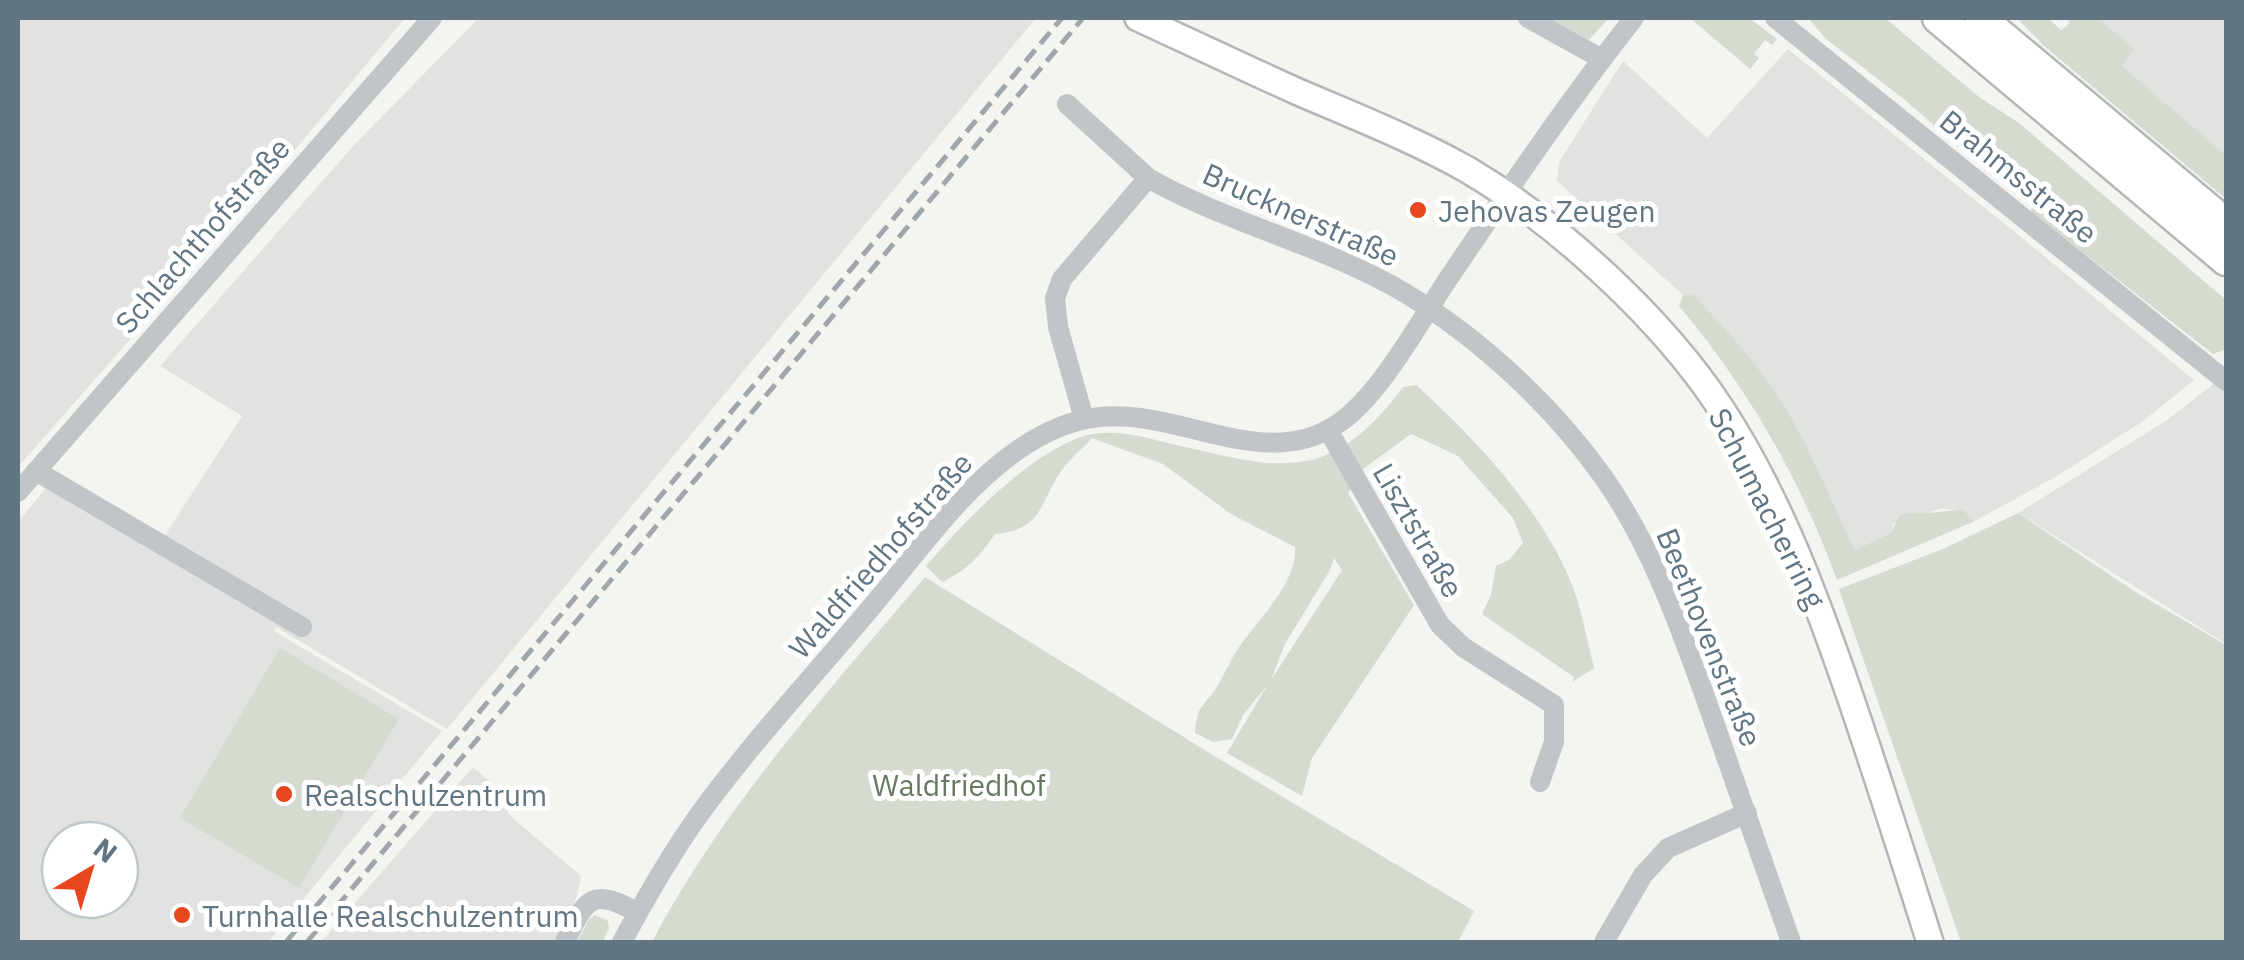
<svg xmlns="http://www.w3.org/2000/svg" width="2244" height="960" viewBox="0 0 2244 960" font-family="'IBM Plex Sans',sans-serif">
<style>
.built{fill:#e2e3e1;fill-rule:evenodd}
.green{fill:#d5dbd1;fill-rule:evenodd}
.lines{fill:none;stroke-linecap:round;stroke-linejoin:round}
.major-casing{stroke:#b2b7ba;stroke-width:30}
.highway-casing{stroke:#b4b7ba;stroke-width:35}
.minor{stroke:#c1c5c8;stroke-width:20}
.major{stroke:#fff;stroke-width:25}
.highway{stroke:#fff;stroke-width:30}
.rail{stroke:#9fa7ac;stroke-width:5;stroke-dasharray:15 8;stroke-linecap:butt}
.poi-dot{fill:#e8461c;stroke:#fff;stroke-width:4}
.labels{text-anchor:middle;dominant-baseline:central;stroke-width:10;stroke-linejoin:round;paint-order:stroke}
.street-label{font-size:30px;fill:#627582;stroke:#fff}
.poi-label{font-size:30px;fill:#627582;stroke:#fff;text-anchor:start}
.park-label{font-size:30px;fill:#677961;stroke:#fff}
</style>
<rect width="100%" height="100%" fill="#f4f4f0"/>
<!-- built -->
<g class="built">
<path d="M18,18H405L263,188L18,467Z"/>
<path d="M479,18H1036L447,729L276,627L274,631L442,731L268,942H18V522L49,484L160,543L242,416L160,366L354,145ZM60,840H120V900H60Z"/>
<path d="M2098,18H2226V155L2122,66L2134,49Z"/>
<path d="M1788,49L2038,251L2194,380L2142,422L2055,477L1975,521L1961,509H1939L1893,524L1892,533L1855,550L1797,428L1752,361L1693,295H1683L1557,181L1559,162L1623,61L1707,138Z"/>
<path d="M2226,374V644L2018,513L2167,420Z"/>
<path d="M473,767L507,796L508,814L581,876L575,903L556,942H321Z"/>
</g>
<!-- green -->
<g class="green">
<path d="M1546,18H1609L1589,40Z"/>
<path d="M1690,18H1749L1777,39L1772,45L1765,40L1754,54L1759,58L1750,69Z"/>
<path d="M1808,18H1885L1979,97L2019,123L2226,300V349L2213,354L2031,212L2033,198L2043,184L1997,148L1986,162L1975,161L1905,100L1826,39Z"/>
<path d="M2017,18H2048L2061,30L2070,23L2066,18H2098L2134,49L2122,66L2226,155V199L2043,45Z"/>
<path d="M1683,295H1693C1733,335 1771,380 1798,430C1819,469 1835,510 1855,550L1891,533L1899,516C1911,511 1915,514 1926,513C1937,513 1949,510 1962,509L1975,521L1837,580C1800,479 1748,388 1679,306Z"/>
<path d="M1416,385C1476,439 1548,516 1575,593C1583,617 1588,643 1594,668L1572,682L1574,677L1482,614L1491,595L1496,566L1509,560L1523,543L1513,518L1458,456L1411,434L1363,469L1348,493L1414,605L1312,758L1302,796L1227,753L1268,684L1243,715L1232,739L1213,742L1195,733C1197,703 1204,708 1218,685C1225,673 1230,661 1237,650C1256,621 1298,583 1295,547L1231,514L1163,464L1092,438C1083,448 1072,457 1064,467C1039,500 1045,530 995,534C980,556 966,571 942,582L926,566C964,522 1028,454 1084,436C1108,429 1136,435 1160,441C1270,466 1326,492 1403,387ZM1334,558L1342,570L1271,680L1285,644L1330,570Z"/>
<path d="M2018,513L2134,591L2226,645V942H1961L1839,589L1943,549Z"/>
<path d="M925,577L1216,757L1474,911L1458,942H652C723,807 827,693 925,577Z"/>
<path d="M280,648L399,719L299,888L180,818Z"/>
<path d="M595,915L608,921L609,928L603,942H577L589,919Z"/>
</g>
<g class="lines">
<!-- major casing -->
<g class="major-casing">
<path id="major" d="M1138,18C1190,42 1243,67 1296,91C1354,116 1413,139 1468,170C1559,224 1662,319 1720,407C1780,498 1818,603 1853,705C1880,784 1905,863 1930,942"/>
</g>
<!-- highway casing -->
<g class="highway-casing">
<g id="highway">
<path d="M1938,18L2226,260"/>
<path d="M1980,18L2226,224"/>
</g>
</g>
<!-- minor -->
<g class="minor">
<path d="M1528,18L1602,59"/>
<path d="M1775,18L2226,381"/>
<path d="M1067,104L1148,178"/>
<path d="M1084,419L1058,327L1055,298L1062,279L1148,178C1229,224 1324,245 1405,293C1481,339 1553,406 1604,478C1649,542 1677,619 1703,691C1733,775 1762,859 1791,942"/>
<path d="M1328,430L1440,625L1463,647L1554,705V742L1540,782"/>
<path d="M36,471L302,627"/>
<path d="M18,492L432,18"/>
<path d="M565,942C586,899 591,886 638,913"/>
<path d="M622,942C643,903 666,863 691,826C746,748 813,677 874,604C918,552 961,489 1018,450C1038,436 1062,424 1086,419C1169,401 1260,475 1336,425C1379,398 1421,319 1450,276C1509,189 1569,100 1634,18"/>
<path d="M1604,942L1643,875L1668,848L1747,813"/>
</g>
<!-- major -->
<use href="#major" class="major"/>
<!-- highway -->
<use href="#highway" class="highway"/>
<!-- rail -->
<g class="rail">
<path d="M286,942L1062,18"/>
<path d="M307,942L1083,18"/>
</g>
</g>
<!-- markers -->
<g class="poi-dot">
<circle cx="1418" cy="210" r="10"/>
<circle cx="284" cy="794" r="10"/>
<circle cx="182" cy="915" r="10"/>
</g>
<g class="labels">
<!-- street labels -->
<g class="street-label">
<text transform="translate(2019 176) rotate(39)">Brahmsstraße</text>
<text transform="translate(1301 214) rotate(24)">Brucknerstraße</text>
<text transform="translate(202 235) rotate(-49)">Schlachthofstraße</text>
<text transform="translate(1768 508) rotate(63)">Schumacherring</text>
<text transform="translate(1419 530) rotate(60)">Lisztstraße</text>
<text transform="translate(880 555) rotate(-49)">Waldfriedhofstraße</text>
<text transform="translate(1710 637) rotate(68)">Beethovenstraße</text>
</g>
<!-- poi labels -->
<g class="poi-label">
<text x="1438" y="210">Jehovas Zeugen</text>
<text x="304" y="794">Realschulzentrum</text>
<text x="202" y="915">Turnhalle Realschulzentrum</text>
</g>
<!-- park labels -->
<g class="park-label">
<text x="959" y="784">Waldfriedhof</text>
</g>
</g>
<!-- border -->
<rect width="2244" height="960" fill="none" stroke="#627582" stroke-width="40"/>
<!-- north arrow -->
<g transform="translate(90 870) rotate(38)"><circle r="48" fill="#ffffff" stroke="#c0c8cd" stroke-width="2.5"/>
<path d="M0-8L18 38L0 25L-18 38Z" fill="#e8461c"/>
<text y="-15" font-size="28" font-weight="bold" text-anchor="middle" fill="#627582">N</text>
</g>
</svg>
